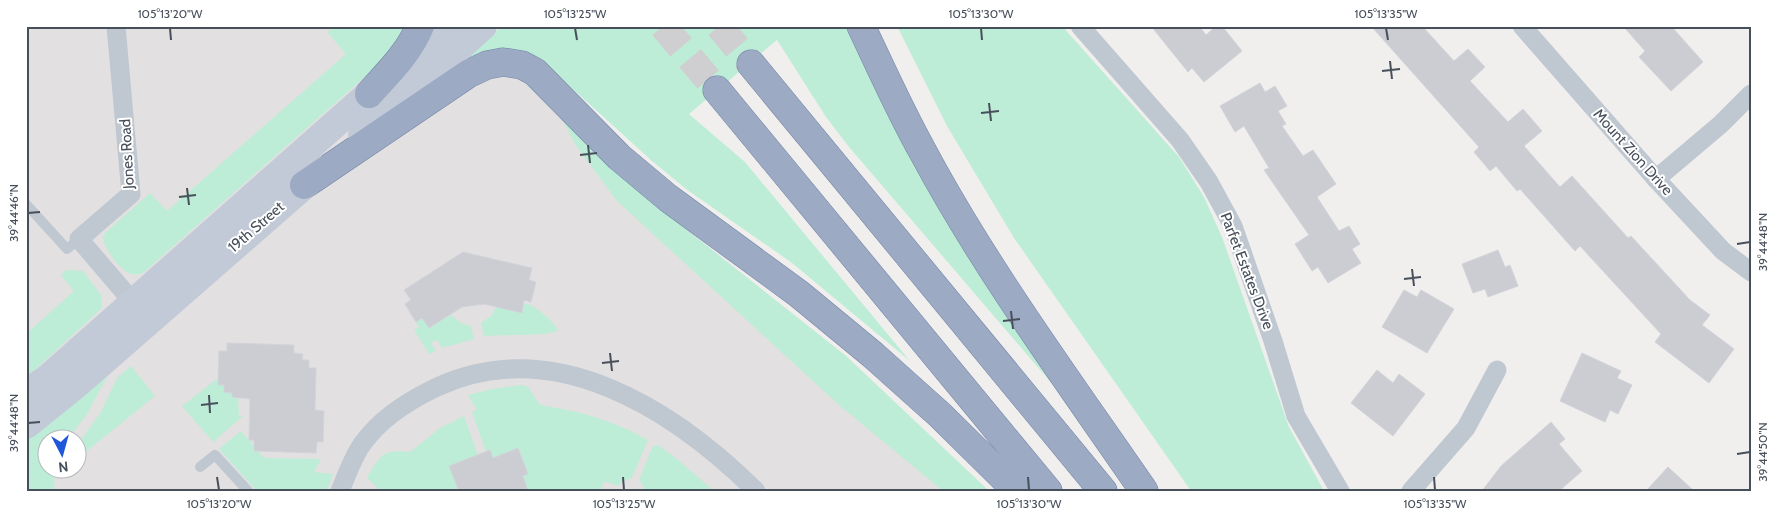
<svg xmlns="http://www.w3.org/2000/svg" width="1777" height="517" viewBox="0 0 1777 517" font-family="Cabin,sans-serif">
<style>
.education{fill:#e2e0e0;fill-rule:evenodd}
.green{fill:#beedd7}
.building{fill:#cbcdd3;stroke:#d2d4da}
.lines{fill:none;stroke-linecap:round;stroke-linejoin:round}
.trunk-tunnel{stroke:#cfcfd1;stroke-width:28;stroke-dasharray:28 14;stroke-linecap:butt}
.trunk-casing{stroke:#7385a7;stroke-width:29}
.service{stroke:#bfc7d0;stroke-width:10}
.minor{stroke:#bfc7d0;stroke-width:19}
.secondary{stroke:#c2c9d7;stroke-width:28}
.trunk{stroke:#9caac4;stroke-width:28}
.ticks{fill:none;stroke:#474f5b;stroke-width:2}
.labels{text-anchor:middle;dominant-baseline:central;stroke-width:4;stroke-linejoin:round;paint-order:stroke}
.street-label{font-size:15px;fill:#474f5b;stroke:#fff}
.neatline{fill:none;stroke:#474f5b;stroke-width:2}
.ticks-label{font-size:12px;text-anchor:middle;fill:#474f5b}
</style>
<rect width="100%" height="100%" fill="#f1efee"/>
<!-- education -->
<path class="education" d="M26,26H433L529,81L608,163L692,234L846,356L989,491H26ZM48,440H78V470H48Z"/>
<!-- green -->
<g class="green">
<path d="M335,26H408L377,66L143,273C139,274 135,275 131,274C120,271 103,247 103,237L105,233L150,193L167,211L346,54L327,32Z"/>
<path d="M502,26H850L1095,434L849,147L826,117L777,40L689,114L745,162L910,361L792,263L686,189L652,161L542,61L452,72Z"/>
<path d="M897,26H1062L1179,157L1204,197L1222,237L1289,427L1324,491H1191L1014,238L947,126Z"/>
<path d="M552,101L608,163L692,234L846,356L989,491H943L839,405L617,201L577,147Z"/>
<path d="M66,270L83,271L101,295L102,308L26,378V334L74,291L61,275Z"/>
<path d="M524,303C537,306 549,318 557,328V331C543,337 503,334 484,336L481,323L491,316L496,307L521,313Z"/>
<path d="M451,315L461,323L471,326L474,339L442,348L437,340L431,343L436,351L429,354L414,330L419,327L416,322L422,318L429,328Z"/>
<path d="M131,366L155,396L78,458V444L101,412L117,378Z"/>
<path d="M111,369L87,414L68,439L48,440V470H55L54,491H26V434Z"/>
<path d="M218,378V385H224V392L232,393L238,397L239,416H243L213,442L182,406Z"/>
<path d="M522,385L528,387L540,405C579,411 613,420 648,440L632,478L623,481L618,486L604,481L601,491H528L523,476L528,473L518,448L493,458L486,452L472,412L477,410L468,395L492,389Z"/>
<path d="M464,416L478,455L449,466L459,491H381L367,478C380,455 383,449 410,452L440,428Z"/>
<path d="M241,431L264,458L321,459L314,472L333,474L327,491H257L219,449Z"/>
<path d="M658,445L677,459L714,491H644V487L639,480L653,446Z"/>
</g>
<!-- building -->
<g class="building">
<path d="M1151,26H1199L1206,35L1216,26H1222L1242,51L1204,82L1192,68L1188,72Z"/>
<path d="M1371,26H1422L1454,61L1468,49L1485,67L1470,81L1508,122L1523,109L1542,131L1524,146L1560,187L1572,176L1628,238L1631,236L1690,300L1710,315L1702,325L1734,349L1709,383L1655,342L1661,334L1580,246L1575,251L1520,189L1517,191L1496,166L1490,171L1474,152L1479,147Z"/>
<path d="M1623,26H1671L1703,62L1671,91L1639,57L1645,51Z"/>
<path d="M1260,83L1265,92L1275,86L1287,106L1278,111L1286,124L1282,126L1303,156L1313,150L1336,184L1317,197L1339,231L1349,226L1360,244L1352,249L1361,263L1328,283L1318,267L1312,271L1295,244L1309,235L1264,170L1269,168L1244,126L1235,132L1220,106Z"/>
<path d="M1498,250L1505,267L1510,265L1518,286L1488,297L1485,289L1473,293L1462,264Z"/>
<path d="M463,252L532,268L529,280L536,282L531,302L524,300L522,313L484,304L462,307L429,328L422,318L416,322L405,304L411,300L404,290Z"/>
<path d="M1404,290L1417,297L1421,290L1454,309L1427,353L1382,327Z"/>
<path d="M227,343L294,345V353L303,354L302,360H309V368H316L315,410L324,411L323,442H317L316,453L254,451V440H249L250,399L232,397V393L224,392V385H218L219,351H227Z"/>
<path d="M1582,353L1621,371L1617,378L1632,385L1618,414L1610,410L1605,422L1560,401Z"/>
<path d="M1377,370L1393,383L1399,374L1425,394L1393,436L1351,403Z"/>
<path d="M1551,422L1565,439L1559,444L1582,471L1559,491H1482L1501,466Z"/>
<path d="M518,448L528,474L523,476L528,491H459L449,466L490,450L493,458Z"/>
<path d="M1668,467L1694,491H1646Z"/>
</g>
<g class="lines">
<!-- trunk-tunnel -->
<g class="trunk-tunnel">
<path d="M663,26L717,90"/>
<path d="M719,26L751,64"/>
</g>
<!-- trunk casing -->
<g class="trunk-casing">
<g id="trunk">
<path d="M861,26C881,68 900,111 923,152C985,268 1069,382 1144,491"/>
<path d="M751,64L1103,491"/>
<path d="M717,90L1048,491"/>
<path d="M369,94C388,73 409,53 420,26"/>
<path d="M304,185L468,74L487,65L503,62L522,65L535,72L619,157L668,198L799,294L873,355L940,415L1017,491"/>
</g>
</g>
<!-- service -->
<g class="service">
<path d="M26,204L67,249L79,239"/>
<path d="M200,467L215,455L248,491"/>
</g>
<!-- minor -->
<g class="minor">
<path d="M116,26L131,194L79,239L132,301"/>
<path d="M1080,26L1180,140L1209,182L1233,226L1273,341L1296,416L1340,491"/>
<path d="M1522,26L1656,179L1723,251L1751,272"/>
<path d="M1656,179L1721,124L1751,94"/>
<path d="M340,491C347,475 353,456 363,443C381,418 408,401 435,388C553,332 673,409 756,491"/>
<path d="M1411,491L1466,428L1497,370"/>
</g>
<!-- secondary -->
<g class="secondary">
<path d="M362,135L483,26"/>
<path d="M26,393L48,378L369,94L454,26"/>
<path d="M26,425L77,384L322,170"/>
</g>
<!-- trunk -->
<use href="#trunk" class="trunk"/>
</g>
<!-- ticks -->
<path class="ticks" d="M170,28L171,40M575,28L577,40M981,28L982,40M1386,28L1388,40M1390,61L1392,79M1382,71L1400,69M989,103L991,121M981,113L999,111M588,145L590,163M580,155L597,153M187,188L189,205M179,197L196,195M28,213L40,212M1737,244L1750,242M1412,269L1414,286M1404,279L1421,277M1011,311L1013,329M1003,321L1020,319M610,353L612,371M602,363L619,361M209,395L210,413M201,405L218,403M28,423L40,422M1737,454L1750,452M217,477L219,490M623,477L624,490M1028,477L1029,490M1434,477L1435,490"/>
<g class="labels">
<!-- street labels -->
<g class="street-label">
<text transform="translate(1633 152) rotate(48)">Mount Zion Drive</text>
<text transform="translate(127 154) rotate(-93)">Jones Road</text>
<text transform="translate(256 227) rotate(-41)">19th Street</text>
<text transform="translate(1247 271) rotate(69)">Parfet Estates Drive</text>
</g>
</g>
<!-- border -->
<rect width="1777" height="517" fill="none" stroke="#ffffff" stroke-width="55"/>
<!-- north arrow -->
<g transform="translate(62 454) rotate(174)"><circle r="24" fill="#ffffff" stroke="#b5b9bd"/>
<path d="M0-4L9 19L0 12L-9 19Z" fill="#1f57da"/>
<text y="-8" font-size="14" font-weight="bold" text-anchor="middle" fill="#474f5b">N</text>
</g>
<rect x="28" y="28" width="1722" height="462" class="neatline"/>
<g class="ticks-label">
<text x="170" y="18">105°13'20"W</text>
<text x="575" y="18">105°13'25"W</text>
<text x="981" y="18">105°13'30"W</text>
<text x="1386" y="18">105°13'35"W</text>
<text transform="translate(14 213) rotate(-90)" y="4">39°44'46"N</text>
<text transform="translate(1763 242) rotate(-90)" y="4">39°44'48"N</text>
<text transform="translate(14 423) rotate(-90)" y="4">39°44'48"N</text>
<text transform="translate(1763 452) rotate(-90)" y="4">39°44'50"N</text>
<text x="219" y="508">105°13'20"W</text>
<text x="624" y="508">105°13'25"W</text>
<text x="1029" y="508">105°13'30"W</text>
<text x="1435" y="508">105°13'35"W</text>
</g>
</svg>
